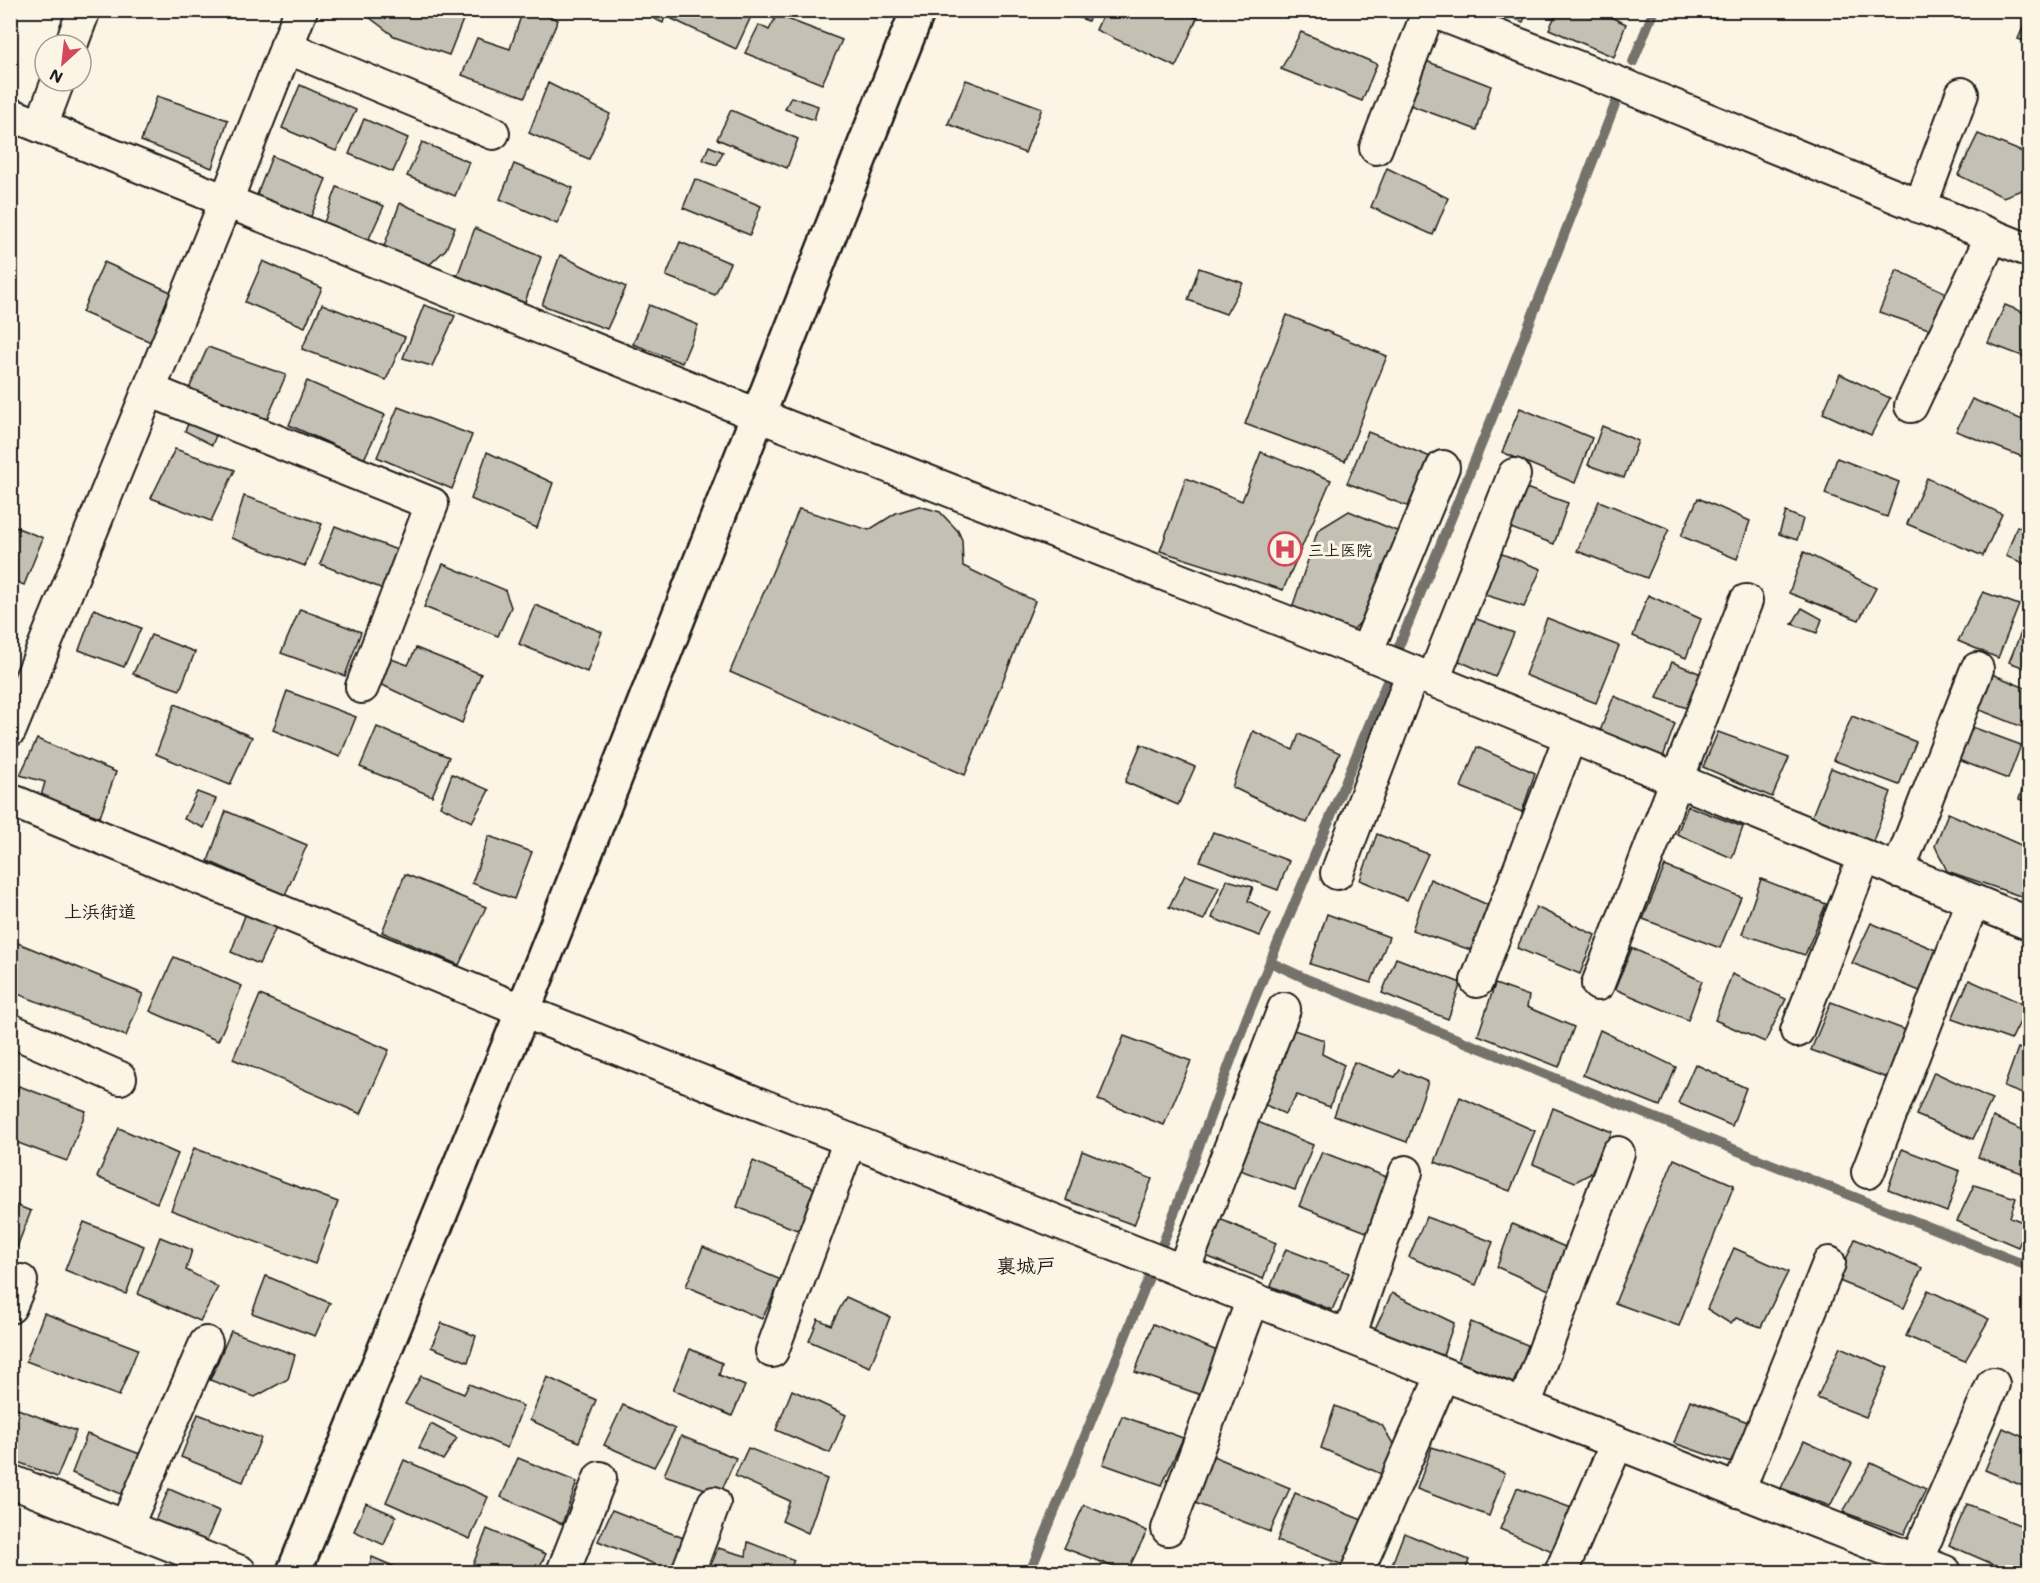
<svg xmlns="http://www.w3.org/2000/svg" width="2040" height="1583" viewBox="0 0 2040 1583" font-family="Mali,'Klee One',sans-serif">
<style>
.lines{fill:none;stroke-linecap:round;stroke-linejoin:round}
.stream{stroke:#75726c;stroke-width:10}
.building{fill:#c4c0b3;stroke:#1c1c1c;stroke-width:1.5}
.minor-casing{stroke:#1c1c1c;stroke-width:36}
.tertiary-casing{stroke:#1c1c1c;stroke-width:38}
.minor{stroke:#fcf5e5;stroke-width:32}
.tertiary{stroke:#fcf5e5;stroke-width:33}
.labels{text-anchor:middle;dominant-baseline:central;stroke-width:6;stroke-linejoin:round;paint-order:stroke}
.poi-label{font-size:16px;font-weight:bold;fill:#1c1c1c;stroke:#fcf5e5;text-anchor:start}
.neighbourhood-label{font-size:18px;font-weight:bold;fill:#1c1c1c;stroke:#fcf5e5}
.quarter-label{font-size:20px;font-weight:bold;fill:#1c1c1c;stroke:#fcf5e5}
</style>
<rect width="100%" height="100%" fill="#fcf5e5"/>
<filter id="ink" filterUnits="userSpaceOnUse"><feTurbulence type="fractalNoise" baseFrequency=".0167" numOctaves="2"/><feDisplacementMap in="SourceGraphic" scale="12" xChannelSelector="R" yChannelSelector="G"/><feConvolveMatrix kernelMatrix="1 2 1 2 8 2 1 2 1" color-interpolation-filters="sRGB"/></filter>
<g filter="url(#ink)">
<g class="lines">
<!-- stream -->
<g class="stream">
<path d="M1633,62L1654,10"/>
<path d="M1399,646L1501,396L1616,102"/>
<path d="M1270,962L1309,980L2030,1267"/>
<path d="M1163,1243L1247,1017L1386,684"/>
<path d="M1030,1572L1150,1275"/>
</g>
</g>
<!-- building -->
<g class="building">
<path d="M451,10L464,17L449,55L394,36L361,11Z"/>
<path d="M523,10H535L558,20L525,97L462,75L477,38L510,49Z"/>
<path d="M636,10H667L663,23Z"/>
<path d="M675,10H754L736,49L672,19Z"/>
<path d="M1059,10H1092L1088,21Z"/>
<path d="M1105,10H1179L1197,18L1176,67L1096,30Z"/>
<path d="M1494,10H1528L1523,22Z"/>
<path d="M1558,10H1595L1626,24L1614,57L1549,29Z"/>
<path d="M2030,11V43L2018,39Z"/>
<path d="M777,15L842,40L822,84L745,53L759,25L769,30Z"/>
<path d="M1301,32L1377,64L1362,101L1281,69Z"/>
<path d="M1426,61L1491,86L1477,130L1410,105Z"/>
<path d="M966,80L1042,108L1025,153L948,124Z"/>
<path d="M548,83L610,114L589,159L529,133Z"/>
<path d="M300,85L356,110L336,151L282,128Z"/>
<path d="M157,96L228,120L212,168L141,141Z"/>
<path d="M791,97L818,106L814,120L785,109Z"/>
<path d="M731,110L798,139L787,168L717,139Z"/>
<path d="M364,119L408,138L393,172L349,154Z"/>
<path d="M1978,134L2030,155V187L2003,197L1958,175Z"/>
<path d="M422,142L469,162L455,196L407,176Z"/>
<path d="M709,146L723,152L717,165L703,160Z"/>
<path d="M272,156L326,179L309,221L255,200Z"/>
<path d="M514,164L573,188L557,224L500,199Z"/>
<path d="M1387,168L1448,198L1433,235L1371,207Z"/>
<path d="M695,179L761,206L750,235L683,208Z"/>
<path d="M337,187L384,206L366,245L322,228Z"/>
<path d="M400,203L455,227L446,249L427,267L384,246Z"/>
<path d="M475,228L541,257L524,305L456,279Z"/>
<path d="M680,242L730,263L715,295L666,276Z"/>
<path d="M560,255L626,287L607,329L542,305Z"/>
<path d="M263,261L322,288L305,327L245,302Z"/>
<path d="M104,262L173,293L151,342L82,312Z"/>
<path d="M1199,268L1243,283L1226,314L1188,300Z"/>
<path d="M1897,270L1951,295L1932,330L1879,312Z"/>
<path d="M322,304L405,337L386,380L302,349Z"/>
<path d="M424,305L455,316L432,366L403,358Z"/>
<path d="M649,305L698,325L682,363L633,344Z"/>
<path d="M2005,305L2030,315V359L1988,343Z"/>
<path d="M1287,315L1387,356L1345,461L1245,424Z"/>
<path d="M208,347L286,375L267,419L189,389Z"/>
<path d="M1840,374L1890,398L1871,435L1823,413Z"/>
<path d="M307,381L385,415L364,459L289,425Z"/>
<path d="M1972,399L2030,423V440L2023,457L1956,431Z"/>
<path d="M398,407L472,435L452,489L377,457Z"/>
<path d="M1520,408L1592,438L1575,483L1502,452Z"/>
<path d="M192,415L220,426L212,445L185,431Z"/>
<path d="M1602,426L1638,441L1624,478L1588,465Z"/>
<path d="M1368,432L1433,458L1412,508L1347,483Z"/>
<path d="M175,449L235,470L211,521L151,498Z"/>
<path d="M487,452L553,483L537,528L471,499Z"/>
<path d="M1261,452L1331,480L1283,590L1160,551L1186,478L1242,501Z"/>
<path d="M1837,458L1899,482L1887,517L1825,494Z"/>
<path d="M1927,478L2002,514L1983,556L1907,524Z"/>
<path d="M1523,487L1568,503L1554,544L1508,527Z"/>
<path d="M244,496L322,524L305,566L231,538Z"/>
<path d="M1698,498L1750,521L1737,559L1681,536Z"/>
<path d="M1599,501L1669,529L1647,578L1577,551Z"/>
<path d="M919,506L940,512L958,531L962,540L963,566L1035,601L965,775L730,672L799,509L869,530L896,513Z"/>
<path d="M1349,511L1399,532L1373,609L1350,633L1292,608L1318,530Z"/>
<path d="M1786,512L1803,519L1797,540L1779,534Z"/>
<path d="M10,525L43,538L24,585L10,579Z"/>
<path d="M335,526L402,552L388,591L320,564Z"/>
<path d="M2017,526L2030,531V566L2006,556Z"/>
<path d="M1497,552L1541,569L1524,607L1482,594Z"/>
<path d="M1804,552L1876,588L1859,620L1789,593Z"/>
<path d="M443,564L505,590L511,607L498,636L424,607Z"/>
<path d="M1983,592L2019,605L1998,658L1958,641Z"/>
<path d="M1648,595L1701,619L1686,658L1633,636Z"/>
<path d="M535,605L602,632L587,672L519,644Z"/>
<path d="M1802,608L1822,619L1817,633L1792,624Z"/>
<path d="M94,609L141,628L124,667L79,650Z"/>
<path d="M300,609L361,632L345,676L281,653Z"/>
<path d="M2029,613H2030V670L2009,662Z"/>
<path d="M1474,618L1514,633L1495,677L1457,660Z"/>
<path d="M1547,618L1619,646L1596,703L1525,675Z"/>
<path d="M151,635L195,652L180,690L133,674Z"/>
<path d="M416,648L481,674L462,723L374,681L383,656L408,665Z"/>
<path d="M1672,662L1701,674L1687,708L1657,698Z"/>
<path d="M1985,671L2030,690V730L1970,706Z"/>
<path d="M287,691L356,717L340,757L273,730Z"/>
<path d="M1614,696L1675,724L1663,757L1600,731Z"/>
<path d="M175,704L252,737L230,785L156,754Z"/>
<path d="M1852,716L1916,742L1899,785L1833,760Z"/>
<path d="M1964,724L2021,745L2008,779L1951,757Z"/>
<path d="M377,727L449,757L432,796L360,767Z"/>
<path d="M1253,731L1293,750L1299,734L1340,753L1307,823L1232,787Z"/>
<path d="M1718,732L1789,758L1772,797L1703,767Z"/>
<path d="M37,739L116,772L100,817L41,796L45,782L20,775Z"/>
<path d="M1141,744L1195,767L1178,805L1125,782Z"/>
<path d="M1477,747L1535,773L1522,812L1461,787Z"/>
<path d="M2030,765V803L2019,799Z"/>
<path d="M1831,768L1891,792L1872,844L1810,821Z"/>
<path d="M452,774L489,790L472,822L440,806Z"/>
<path d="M197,792L216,799L204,828L184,819Z"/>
<path d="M1688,806L1743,827L1732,858L1677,834Z"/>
<path d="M226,811L307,845L285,895L208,861Z"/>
<path d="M1948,813L2030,849V891L2026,898L1947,871L1935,846Z"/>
<path d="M1213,832L1289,861L1278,890L1200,861Z"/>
<path d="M1377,834L1428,854L1407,900L1360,880Z"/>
<path d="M489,836L532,852L514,899L472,883Z"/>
<path d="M1665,866L1741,897L1720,948L1643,919Z"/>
<path d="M405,874L486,907L459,965L382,932Z"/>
<path d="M1185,875L1219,887L1204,920L1169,907Z"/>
<path d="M1430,879L1488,905L1471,950L1412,930Z"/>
<path d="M1761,879L1826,904L1805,955L1742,934Z"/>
<path d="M1227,880L1253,887L1248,901L1271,913L1260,936L1212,918Z"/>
<path d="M1536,907L1595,935L1580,974L1517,948Z"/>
<path d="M246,913L276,927L259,964L231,952Z"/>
<path d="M1327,914L1389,937L1371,983L1310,964Z"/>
<path d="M1871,923L1938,951L1922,992L1852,963Z"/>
<path d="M13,941L143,994L126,1036L10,991V947Z"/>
<path d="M1632,948L1702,981L1688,1020L1615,989Z"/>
<path d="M174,957L242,986L218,1041L150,1011Z"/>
<path d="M1396,958L1461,983L1448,1019L1382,993Z"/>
<path d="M1732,974L1786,999L1765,1042L1715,1020Z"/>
<path d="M1969,980L2028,1006L2011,1040L1952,1019Z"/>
<path d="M1495,984L1529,996L1527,1007L1574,1027L1559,1067L1478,1035Z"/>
<path d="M260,995L389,1050L361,1114L233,1059Z"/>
<path d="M1831,1002L1908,1031L1890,1079L1811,1050Z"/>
<path d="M1291,1029L1324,1040L1322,1054L1344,1065L1330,1107L1297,1095L1285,1114L1259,1102Z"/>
<path d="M1600,1030L1676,1067L1660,1106L1583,1075Z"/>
<path d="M1124,1036L1191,1061L1164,1125L1098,1100Z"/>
<path d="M2018,1048L2030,1052V1097L2004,1087Z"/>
<path d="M1354,1062L1395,1077L1400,1070L1428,1082L1407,1142L1334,1116Z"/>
<path d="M1695,1064L1746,1088L1732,1126L1678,1103Z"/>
<path d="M1934,1072L1992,1099L1973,1139L1916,1115Z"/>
<path d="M19,1086L86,1111L67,1161L10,1140V1108Z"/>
<path d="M1460,1097L1535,1131L1510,1191L1435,1162Z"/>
<path d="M1553,1108L1612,1132L1590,1174L1575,1182L1533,1164Z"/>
<path d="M1993,1117L2030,1133V1176L1978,1157Z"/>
<path d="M1258,1122L1313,1145L1295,1190L1240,1170Z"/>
<path d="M119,1128L178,1154L157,1203L97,1177Z"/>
<path d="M194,1148L338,1202L315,1264L171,1210Z"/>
<path d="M1902,1149L1960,1171L1947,1212L1888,1189Z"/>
<path d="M1082,1151L1152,1179L1134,1225L1066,1200Z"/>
<path d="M1322,1152L1392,1179L1369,1233L1299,1206Z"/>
<path d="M1674,1159L1734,1185L1679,1326L1615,1303Z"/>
<path d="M753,1161L816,1189L800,1231L737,1207Z"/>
<path d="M1974,1185L2016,1198L2010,1217L2028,1224L2018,1247L1957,1221Z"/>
<path d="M10,1203L31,1211L10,1265Z"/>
<path d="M1215,1217L1276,1243L1263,1279L1201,1254Z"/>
<path d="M1426,1217L1493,1242L1476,1285L1409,1257Z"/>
<path d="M84,1222L144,1246L126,1294L65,1270Z"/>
<path d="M1512,1224L1572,1250L1556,1293L1497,1267Z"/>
<path d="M160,1237L192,1250L186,1270L218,1287L200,1321L138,1294Z"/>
<path d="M1855,1239L1922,1268L1904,1308L1837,1280Z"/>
<path d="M703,1247L781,1280L762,1319L686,1286Z"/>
<path d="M1734,1248L1788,1272L1761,1327L1736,1318L1731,1324L1707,1309Z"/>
<path d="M1286,1249L1349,1273L1332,1310L1271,1286Z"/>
<path d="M266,1276L330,1303L315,1336L252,1313Z"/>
<path d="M1928,1290L1989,1319L1965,1361L1906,1336Z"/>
<path d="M1392,1293L1454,1323L1442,1358L1373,1333Z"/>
<path d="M846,1297L890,1317L870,1367L809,1341L818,1319L831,1325Z"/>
<path d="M44,1313L138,1349L119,1396L26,1361Z"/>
<path d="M1471,1322L1530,1346L1513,1383L1458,1361Z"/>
<path d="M442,1323L476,1336L468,1362L431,1347Z"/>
<path d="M1153,1324L1224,1354L1207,1397L1135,1372Z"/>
<path d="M231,1331L295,1355L288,1379L255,1397L210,1380Z"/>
<path d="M1840,1347L1888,1368L1866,1417L1817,1398Z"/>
<path d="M690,1349L722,1363L719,1375L745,1386L732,1416L673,1390Z"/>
<path d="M421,1376L464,1394L469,1384L523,1406L507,1448L405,1404Z"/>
<path d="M547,1377L596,1400L579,1442L530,1420Z"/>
<path d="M792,1390L846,1415L830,1453L776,1430Z"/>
<path d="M1690,1400L1753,1424L1737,1465L1674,1443Z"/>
<path d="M623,1405L675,1429L654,1467L604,1445Z"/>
<path d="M10,1406L76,1431L57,1477L10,1459Z"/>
<path d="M1335,1406L1382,1425L1395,1447L1386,1476L1321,1448Z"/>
<path d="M198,1414L261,1438L243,1482L181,1457Z"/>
<path d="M1122,1416L1183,1438L1162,1485L1103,1464Z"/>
<path d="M431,1424L457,1438L443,1460L419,1448Z"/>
<path d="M2003,1428L2030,1440V1489L1985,1470Z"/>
<path d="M87,1434L140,1454L126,1496L72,1473Z"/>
<path d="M681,1436L736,1458L720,1494L664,1475Z"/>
<path d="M1804,1441L1852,1463L1830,1506L1781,1488Z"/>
<path d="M1432,1447L1505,1473L1489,1516L1417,1489Z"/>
<path d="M748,1448L827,1479L808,1533L782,1521L790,1501L735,1476Z"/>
<path d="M1213,1456L1290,1488L1270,1532L1195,1503Z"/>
<path d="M518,1458L577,1482L562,1524L501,1497Z"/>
<path d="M404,1460L488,1497L470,1539L386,1502Z"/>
<path d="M1871,1463L1926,1489L1904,1534L1843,1512Z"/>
<path d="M1517,1488L1577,1510L1559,1554L1500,1529Z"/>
<path d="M169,1489L219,1511L204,1547L153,1525Z"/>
<path d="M1295,1493L1362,1520L1346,1566L1277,1541Z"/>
<path d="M366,1503L396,1516L384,1545L354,1531Z"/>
<path d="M1967,1504L2030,1529V1547L2019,1572H2011L1949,1545Z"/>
<path d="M1084,1505L1147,1531L1127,1572L1064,1548Z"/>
<path d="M612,1510L686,1539L674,1572L598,1541Z"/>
<path d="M487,1529L546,1554L537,1572H470Z"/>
<path d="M1404,1533L1469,1560L1465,1572H1389Z"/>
<path d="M748,1542L794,1560L789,1572H708L718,1548L746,1556Z"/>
<path d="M372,1557L407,1572H368Z"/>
</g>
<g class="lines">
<!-- minor casing -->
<g class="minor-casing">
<g id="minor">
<path d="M1430,10L1615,82L2030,251"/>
<path d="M71,45L84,10"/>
<path d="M286,47L493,133"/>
<path d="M10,114L760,416L1366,653L2030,924"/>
<path d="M41,126L58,81"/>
<path d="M1376,148L1429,10"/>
<path d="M1920,207L1962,94"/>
<path d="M149,390L432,504L362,687"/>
<path d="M1911,406L1992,236"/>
<path d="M1366,653L1443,467"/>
<path d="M1433,680L1514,475"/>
<path d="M10,730L226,201L301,10"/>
<path d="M10,800L523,1011L1945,1572"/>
<path d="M1898,871L1977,669"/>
<path d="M1337,873L1413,672"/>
<path d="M1477,981L1570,737"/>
<path d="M1598,984L1746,601"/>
<path d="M10,1030L120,1078"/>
<path d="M1797,1031L1864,857"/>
<path d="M1868,1172L1973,901"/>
<path d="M1183,1271L1284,1009"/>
<path d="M10,1307L21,1281"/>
<path d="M1349,1337L1406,1172"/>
<path d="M772,1351L850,1140"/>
<path d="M1524,1406L1618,1153"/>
<path d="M10,1481L240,1572"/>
<path d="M1738,1491L1829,1263"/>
<path d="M126,1527L206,1343"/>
<path d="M1168,1529L1253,1299"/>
<path d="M1916,1561L1993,1384"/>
<path d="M563,1572L600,1478"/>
<path d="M688,1572L714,1503"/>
<path d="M1357,1572L1443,1374"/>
<path d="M1561,1572L1617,1443"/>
</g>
</g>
<!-- tertiary casing -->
<g class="tertiary-casing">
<path id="tertiary" d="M294,1572L523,1011L918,10"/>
</g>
<!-- minor -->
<use href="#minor" class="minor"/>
<!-- tertiary -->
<use href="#tertiary" class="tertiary"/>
</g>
</g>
<!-- icons -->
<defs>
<g id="hospital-ring" transform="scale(1.725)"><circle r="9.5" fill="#fcf5e5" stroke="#d1495b" stroke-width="1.5"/><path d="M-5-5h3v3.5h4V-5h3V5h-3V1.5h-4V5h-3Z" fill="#d1495b"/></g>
</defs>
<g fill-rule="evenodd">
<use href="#hospital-ring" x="1285" y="549"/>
</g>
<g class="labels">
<!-- poi labels -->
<g class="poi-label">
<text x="1308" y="549">三上医院</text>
</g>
<!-- neighbourhood labels -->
<g class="neighbourhood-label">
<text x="100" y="911">上浜街道</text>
</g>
<!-- quarter labels -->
<g class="quarter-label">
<text x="1026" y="1265">裏城戸</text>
</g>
</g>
<!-- margin -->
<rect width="2040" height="1583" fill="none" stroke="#fcf5e5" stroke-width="36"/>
<rect x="18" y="18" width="2004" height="1547" fill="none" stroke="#1c1c1c" stroke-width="2" filter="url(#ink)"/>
<!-- north arrow -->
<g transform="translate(63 63) rotate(207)"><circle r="28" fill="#fcf5e5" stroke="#a29e95" stroke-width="1.5"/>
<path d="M0-4.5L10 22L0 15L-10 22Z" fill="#d1495b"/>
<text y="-9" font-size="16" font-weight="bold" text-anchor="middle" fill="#1c1c1c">N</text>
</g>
</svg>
